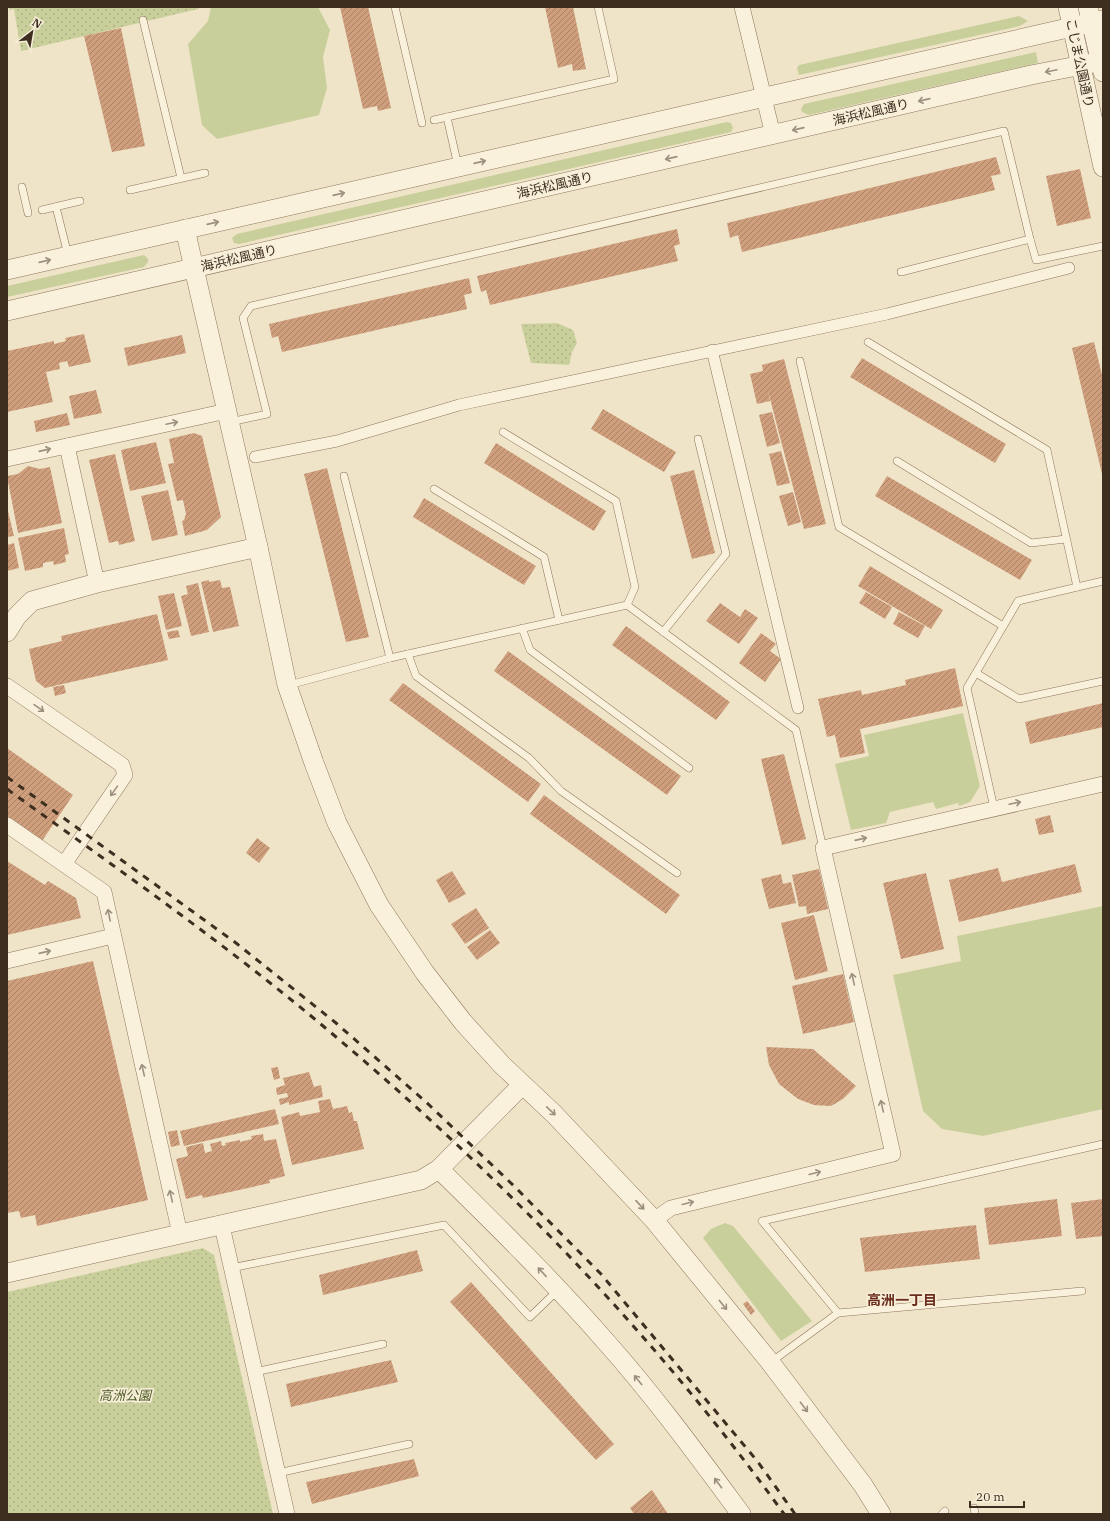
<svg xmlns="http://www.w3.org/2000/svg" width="1110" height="1521" viewBox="0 0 1110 1521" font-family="'IBM Plex Serif','Noto Sans JP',serif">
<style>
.green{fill:#c9cf9b}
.park{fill:url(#park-dots)}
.building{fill:url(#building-hatch)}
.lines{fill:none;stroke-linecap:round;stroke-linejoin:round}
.service-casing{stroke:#8d765c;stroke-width:8}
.pedestrian-casing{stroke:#8d765c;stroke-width:12}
.minor-casing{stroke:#8d765c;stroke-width:16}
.tertiary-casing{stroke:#8d765c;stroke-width:20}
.service{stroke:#faf1dc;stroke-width:7}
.pedestrian{stroke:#faf1dc;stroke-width:11}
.minor{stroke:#faf1dc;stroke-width:15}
.tertiary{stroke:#faf1dc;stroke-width:19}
.rail{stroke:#3d2e20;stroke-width:3;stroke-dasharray:7 7;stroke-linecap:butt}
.oneway{stroke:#9c907e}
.labels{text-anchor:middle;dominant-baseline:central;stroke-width:3.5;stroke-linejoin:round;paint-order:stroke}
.street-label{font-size:13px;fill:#3d2e20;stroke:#f7eed8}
.park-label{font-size:13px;font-style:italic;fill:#4d5a26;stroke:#f7eed8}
.neighbourhood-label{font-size:14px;font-weight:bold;fill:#6b2e1e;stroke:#f7eed8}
</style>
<defs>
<pattern id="park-dots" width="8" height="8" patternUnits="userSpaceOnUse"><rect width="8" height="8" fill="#c9cf9b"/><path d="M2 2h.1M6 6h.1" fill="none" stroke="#aeb285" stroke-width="1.8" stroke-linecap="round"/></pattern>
<pattern id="building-hatch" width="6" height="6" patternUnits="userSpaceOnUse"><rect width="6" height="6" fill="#cf9f7d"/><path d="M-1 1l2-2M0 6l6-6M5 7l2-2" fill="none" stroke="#a98266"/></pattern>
</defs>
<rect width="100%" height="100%" fill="#f0e4c8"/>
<!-- green -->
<g class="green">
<path d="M211,7H318L330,30L323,57L327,88L319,115L217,139L202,125L188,44L208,21Z"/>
<path d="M1019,16L1028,21L1020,26L799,75L797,68L799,65Z"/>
<path d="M1036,52L1038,63L809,115L802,112L801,109L804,104Z"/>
<path d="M727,122L731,123L733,128L731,132L239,244L234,243L232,238L237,234Z"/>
<path d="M144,255L148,259V262L144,267L7,297V286Z"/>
<path d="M963,713L980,786L970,802L959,806L958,803L936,809L933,802L890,812L886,823L851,830L835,764L869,756L864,735Z"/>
<path d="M1103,906V1109L983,1136L942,1129L923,1111L893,975L961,961L957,936Z"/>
<path d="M725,1223L733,1226L812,1321L781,1341L703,1238L711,1229Z"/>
</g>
<!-- park -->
<g class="park">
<path d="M8,7H200L198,9L21,51L14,9L10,10Z"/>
<path d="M557,323L573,330L577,343L572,352L569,365L531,363L521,324Z"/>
<path d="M203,1248L214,1255L273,1514H7V1292Z"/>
</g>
<!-- building -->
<g class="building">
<path d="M340,7H368L391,108L378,111L377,106L363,109Z"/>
<path d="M545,7H573L586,69L573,71L572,64L558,68Z"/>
<path d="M121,28L145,146L112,152L84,36Z"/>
<path d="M996,157L1001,174L991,176L995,190L742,252L738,235L730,238L727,223Z"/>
<path d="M1080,169L1091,218L1057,226L1046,176Z"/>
<path d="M677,229L680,244L674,246L678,261L490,305L486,290L481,292L477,276Z"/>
<path d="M469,278L472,293L464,295L467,309L282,352L278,336L272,338L269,324Z"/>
<path d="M84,334L91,362L69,367L67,361L59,363L60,369L46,372L53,402L7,412V351L54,341V344L66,341L65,338Z"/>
<path d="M182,335L186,353L128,366L124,348Z"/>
<path d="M1094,342L1103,379L1102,474L1072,348Z"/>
<path d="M862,358L1006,444L995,463L850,377Z"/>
<path d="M784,359L826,524L804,529L768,391L770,401L757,404L750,374L763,371L762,365Z"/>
<path d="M96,390L102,413L74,419L69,396Z"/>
<path d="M603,409L676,452L664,472L591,429Z"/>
<path d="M772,412L780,443L767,447L759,415Z"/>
<path d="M67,413L70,425L36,432L34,421Z"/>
<path d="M194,433L202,436L221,517L207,530L185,536L182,521L184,520L186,514L183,500L177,501L168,464L174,463L169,439Z"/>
<path d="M156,442L166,483L130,491L121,450Z"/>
<path d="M496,443L606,511L594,531L484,463Z"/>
<path d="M781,451L790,483L777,486L769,454Z"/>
<path d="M115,454L135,541L119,545L118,541L109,543L89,460Z"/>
<path d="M28,466L40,469L50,467L62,523L18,533L7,476L18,474Z"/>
<path d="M327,468L369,637L346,642L304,474Z"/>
<path d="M694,470L715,553L692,559L670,476Z"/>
<path d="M887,476L1032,560L1020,580L875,496Z"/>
<path d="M168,490L178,535L152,541L141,496Z"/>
<path d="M793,492L801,522L788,526L779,496Z"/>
<path d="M424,498L536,566L524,585L413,517Z"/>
<path d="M7,507L14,536L7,537Z"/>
<path d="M64,528L69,554L65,555L66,562L54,565L53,561L43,563V567L25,571L18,538Z"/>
<path d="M14,543L19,568L7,571V545Z"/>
<path d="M870,566L943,610L931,629L858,586Z"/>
<path d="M209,580V582L220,580L222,588L230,587L239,626L213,632L201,582Z"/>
<path d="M198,583L209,632L191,636L181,596L188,594L186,586Z"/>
<path d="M866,592L892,607L885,619L859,603Z"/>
<path d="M174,593L182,626L166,630L158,596Z"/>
<path d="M720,603L740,617L745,609L758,618L739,644L706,621Z"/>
<path d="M899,612L925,626L918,638L893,624Z"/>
<path d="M157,614L168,660L45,688L36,681L29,649L62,641L61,636Z"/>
<path d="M626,626L730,702L716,720L612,645Z"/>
<path d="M178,630L180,637L169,639L167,632Z"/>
<path d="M761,633L776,644L770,651L781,659L765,682L739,663Z"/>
<path d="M508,651L681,776L667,795L494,671Z"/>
<path d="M955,668L963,706L860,729L865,753L840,758L835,735L827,737L818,699L861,690L862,695L906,685L905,680Z"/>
<path d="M403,683L541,784L528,802L389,700Z"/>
<path d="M64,685L66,693L55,696L53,687Z"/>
<path d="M1103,703V727L1030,744L1025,722Z"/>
<path d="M7,748L73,795L42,841L7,816Z"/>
<path d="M784,754L806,839L782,845L761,759Z"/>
<path d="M544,795L680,895L666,914L530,814Z"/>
<path d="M1050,815L1054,832L1039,835L1035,819Z"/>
<path d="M257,838L270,848L259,863L246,853Z"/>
<path d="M7,861L45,885L48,881L76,898L81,918L7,935Z"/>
<path d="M1075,864L1082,892L959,922L949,880L998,868L1002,882Z"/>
<path d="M819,869L828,909L807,914L806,906L799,907L792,875Z"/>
<path d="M452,871L466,894L449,903L436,880Z"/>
<path d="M926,873L944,949L901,959L883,883Z"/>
<path d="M781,874L783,884L791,882L796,903L769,909L761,879Z"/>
<path d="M476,908L489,928L465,944L451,924Z"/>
<path d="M814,915L828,971L795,980L781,923Z"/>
<path d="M490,930L500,943L477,960L467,947Z"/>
<path d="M93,961L148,1200L37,1226L35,1215L21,1218L19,1211L7,1213V981Z"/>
<path d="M843,974L854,1022L803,1034L792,986Z"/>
<path d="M766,1047L813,1049L856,1086L843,1099L831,1106L814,1105L798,1099L779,1084L769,1065Z"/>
<path d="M278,1067L280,1078L274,1080L271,1068Z"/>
<path d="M309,1072L314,1087L321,1085L323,1097L289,1105V1102L280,1105L279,1099L288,1097L287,1093L277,1095L276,1088L285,1085L283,1078Z"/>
<path d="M330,1099L333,1109L347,1106L349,1113L352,1112L354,1121H357L364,1149L292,1165L281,1117L299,1112L300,1116L320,1112L318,1101Z"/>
<path d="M275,1109L279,1124L184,1146L180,1131Z"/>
<path d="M177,1130L180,1145L171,1147L168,1132Z"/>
<path d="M263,1134L264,1141L276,1139L285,1176L269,1180L270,1183L203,1198L202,1195L186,1199L176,1159L188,1156L186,1147L203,1143L205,1153L212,1151L210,1144L221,1141L222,1146L226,1145L225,1143L240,1140V1142L252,1139L251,1136Z"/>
<path d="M1057,1199L1062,1236L989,1245L984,1208Z"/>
<path d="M1103,1199V1236L1076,1239L1071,1203Z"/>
<path d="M976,1225L980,1259L865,1272L860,1238Z"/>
<path d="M417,1250L423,1271L323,1295L319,1275Z"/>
<path d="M471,1282L614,1444L596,1460L450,1302Z"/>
<path d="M747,1301L755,1311L751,1315L743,1304Z"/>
<path d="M391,1360L398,1382L291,1407L286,1384Z"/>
<path d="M414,1459L419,1476L312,1504L306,1482Z"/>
<path d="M652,1490L668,1514H634L630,1508Z"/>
</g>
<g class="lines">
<!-- service casing -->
<g class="service-casing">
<g id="service">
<path d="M395,7L422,123"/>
<path d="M143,20L181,178"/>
<path d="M447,117L458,166"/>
<path d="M434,120L614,79L598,7"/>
<path d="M22,187L28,213"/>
<path d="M130,190L205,173"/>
<path d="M56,207L68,255"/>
<path d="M42,210L80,201"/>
<path d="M901,272L1030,239L1036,260L1103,246"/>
<path d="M868,342L1047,450L1077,587"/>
<path d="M800,361L839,527L1003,626"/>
<path d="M230,422L267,414L243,318L251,306L1004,131L1030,239"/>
<path d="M897,461L1031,543L1066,539"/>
<path d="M344,476L390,658"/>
<path d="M434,489L544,557L559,620"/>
<path d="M627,605L796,730L823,848"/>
<path d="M522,628L530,650L689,768"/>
<path d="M663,632L726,554L698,439"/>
<path d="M408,654L416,676L529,758L561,791L677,873"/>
<path d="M976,673L1019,699L1103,681"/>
<path d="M289,685L390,658L627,605L635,587L616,501L503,432"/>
<path d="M994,808L967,688L1018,601L1103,581"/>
<path d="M231,1268L444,1225L530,1317L558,1290"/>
<path d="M838,1313L1082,1291"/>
<path d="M771,1362L838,1313L762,1221L1103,1144"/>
<path d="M255,1372L383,1344"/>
<path d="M278,1473L409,1444"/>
<path d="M974,1508L975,1514"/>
<path d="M942,1514L945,1511"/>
</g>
</g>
<!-- pedestrian casing -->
<g class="pedestrian-casing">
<g id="pedestrian">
<path d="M712,350L798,708"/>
<path d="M255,457L337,441L459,405L887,314L1069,268"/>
</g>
</g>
<!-- minor casing -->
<g class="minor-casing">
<g id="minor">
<path d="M742,7L773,135"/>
<path d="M67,446L97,583"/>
<path d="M7,459L227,411"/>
<path d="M7,686L122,765L125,775L64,864"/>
<path d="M7,825L104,892L180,1234"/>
<path d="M7,961L113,936"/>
<path d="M654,1220L671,1208L893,1154L823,848L1103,784"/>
<path d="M222,1226L287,1514"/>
</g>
</g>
<!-- tertiary casing -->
<g class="tertiary-casing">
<g id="tertiary">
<path d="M1068,7L1103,167"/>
<path d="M1088,7L1103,72"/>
<path d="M185,229L258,547L287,685L314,763L337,823L379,905L425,973L463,1022L502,1065L554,1114L654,1220L770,1362L863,1485L881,1514"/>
<path d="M7,270L1103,20"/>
<path d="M7,311L1031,75L1103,61"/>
<path d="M7,632L17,616L32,601L97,583L258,547"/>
<path d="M439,1169C497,1226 554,1282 607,1343C655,1397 698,1456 741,1514"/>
<path d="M7,1273L421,1180L439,1169L522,1085"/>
</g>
</g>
<!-- service -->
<use href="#service" class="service"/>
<!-- pedestrian -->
<use href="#pedestrian" class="pedestrian"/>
<!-- minor -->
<use href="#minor" class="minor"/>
<!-- tertiary -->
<use href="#tertiary" class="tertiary"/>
<!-- rail -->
<g class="rail">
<path d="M7,777L236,943L336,1023L426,1102L514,1186L601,1274L758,1462L795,1514"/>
<path d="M7,789C116,868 226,944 329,1031C498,1173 655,1335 784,1514"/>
</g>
</g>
<!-- one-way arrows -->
<defs><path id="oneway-shaft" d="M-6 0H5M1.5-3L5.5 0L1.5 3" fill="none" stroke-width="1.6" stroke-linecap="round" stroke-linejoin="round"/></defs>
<g class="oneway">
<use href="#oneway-shaft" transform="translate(1051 71) rotate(168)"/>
<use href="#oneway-shaft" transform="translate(924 100) rotate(167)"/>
<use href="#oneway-shaft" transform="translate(798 129) rotate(167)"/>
<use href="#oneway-shaft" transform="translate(671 158) rotate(167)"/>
<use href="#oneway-shaft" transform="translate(480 162) rotate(-13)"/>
<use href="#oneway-shaft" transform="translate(339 194) rotate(-13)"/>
<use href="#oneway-shaft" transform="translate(213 223) rotate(-13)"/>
<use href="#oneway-shaft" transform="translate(45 261) rotate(-13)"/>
<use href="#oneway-shaft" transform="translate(172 423) rotate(-12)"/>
<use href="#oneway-shaft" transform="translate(45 450) rotate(-13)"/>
<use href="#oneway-shaft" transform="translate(39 708) rotate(35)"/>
<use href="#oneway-shaft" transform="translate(114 791) rotate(125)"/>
<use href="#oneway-shaft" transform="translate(1015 803) rotate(-12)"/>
<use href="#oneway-shaft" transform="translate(861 839) rotate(-13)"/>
<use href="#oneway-shaft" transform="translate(109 915) rotate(-101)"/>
<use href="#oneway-shaft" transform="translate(45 952) rotate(-13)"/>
<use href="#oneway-shaft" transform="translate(853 979) rotate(-103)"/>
<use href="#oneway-shaft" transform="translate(143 1070) rotate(-103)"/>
<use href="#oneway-shaft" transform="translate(882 1106) rotate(-103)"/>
<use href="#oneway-shaft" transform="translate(551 1111) rotate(43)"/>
<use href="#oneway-shaft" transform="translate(815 1173) rotate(-14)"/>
<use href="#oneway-shaft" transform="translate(171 1196) rotate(-103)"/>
<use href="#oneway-shaft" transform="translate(688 1203) rotate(-14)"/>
<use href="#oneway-shaft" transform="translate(640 1205) rotate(47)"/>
<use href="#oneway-shaft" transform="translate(542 1272) rotate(-133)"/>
<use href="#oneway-shaft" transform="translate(723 1305) rotate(51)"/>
<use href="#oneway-shaft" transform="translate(638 1380) rotate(-129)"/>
<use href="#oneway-shaft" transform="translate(804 1407) rotate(53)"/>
<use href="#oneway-shaft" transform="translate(718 1483) rotate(-127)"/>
</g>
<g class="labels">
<!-- street labels -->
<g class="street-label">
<text transform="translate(1080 63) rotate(78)">こじま公園通り</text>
<text transform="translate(871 112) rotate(-13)">海浜松風通り</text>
<text transform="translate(555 185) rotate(-13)">海浜松風通り</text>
<text transform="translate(239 258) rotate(-13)">海浜松風通り</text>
</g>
<!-- park labels -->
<g class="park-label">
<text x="125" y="1395">高洲公園</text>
</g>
<!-- neighbourhood labels -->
<g class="neighbourhood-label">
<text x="902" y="1300">高洲一丁目</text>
</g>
</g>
<!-- border -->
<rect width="1110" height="1521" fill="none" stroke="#3d2e20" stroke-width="16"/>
<!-- north arrow -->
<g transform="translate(32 32) rotate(31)" stroke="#f7eed8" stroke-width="3" paint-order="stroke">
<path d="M0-3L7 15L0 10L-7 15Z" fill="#3d2e20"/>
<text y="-6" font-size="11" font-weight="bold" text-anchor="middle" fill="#3d2e20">N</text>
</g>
<!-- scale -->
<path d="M970 1501v6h54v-6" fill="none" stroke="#3d2e20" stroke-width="2"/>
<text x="976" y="1501" font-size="12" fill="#3d2e20" stroke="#f7eed8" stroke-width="3" paint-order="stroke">20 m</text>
</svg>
